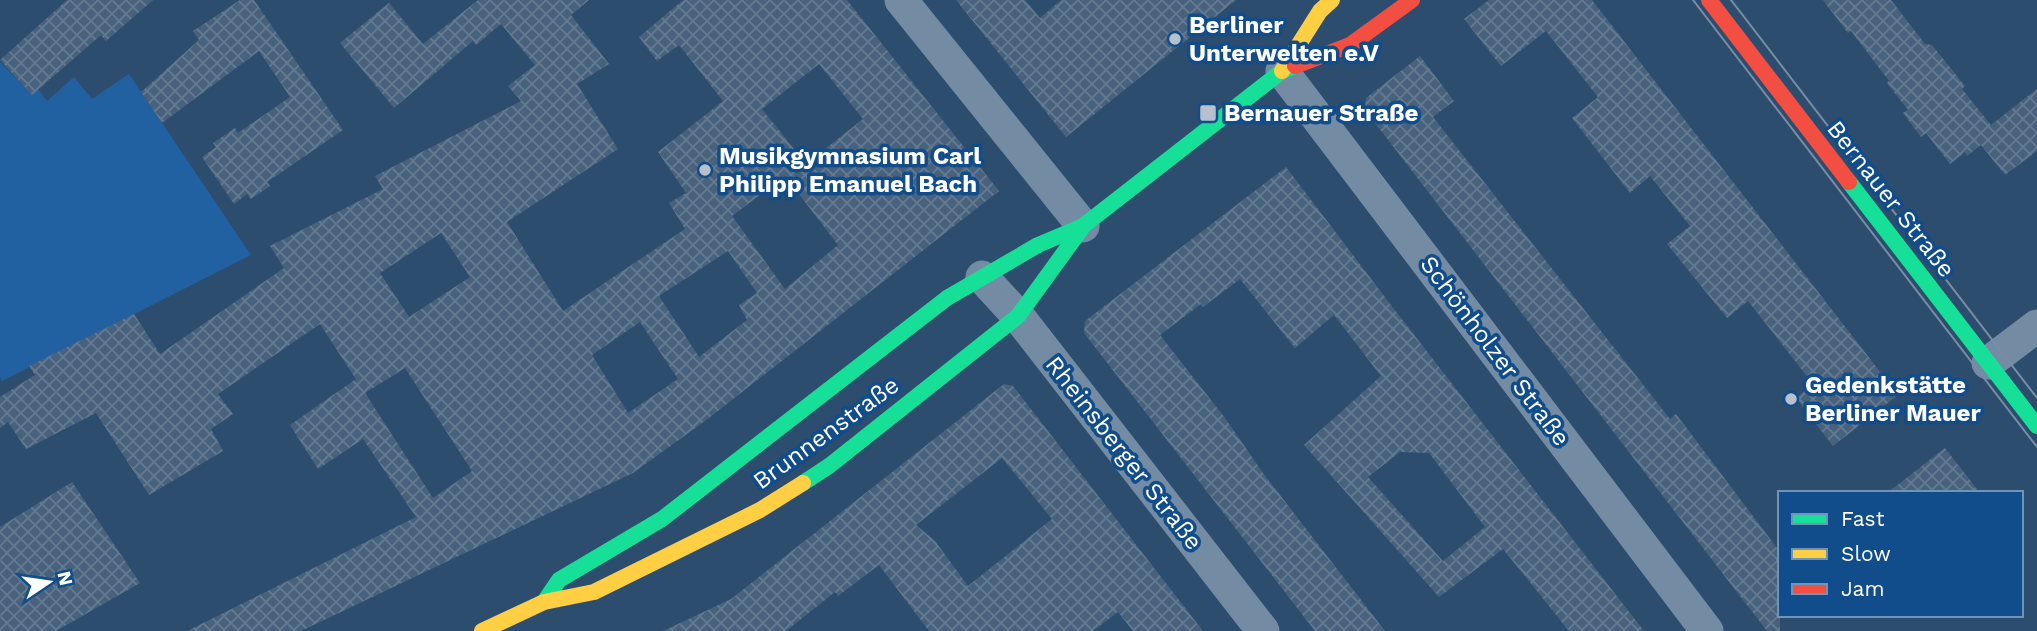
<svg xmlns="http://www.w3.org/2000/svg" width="2037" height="631" viewBox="0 0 2037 631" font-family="'Work Sans',sans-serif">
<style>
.green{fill:#2261a1}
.building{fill:url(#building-cross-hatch);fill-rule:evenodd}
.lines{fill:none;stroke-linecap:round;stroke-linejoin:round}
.street{stroke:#748ba4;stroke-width:33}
.fast{stroke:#16e098;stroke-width:16}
.slow{stroke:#ffcf43;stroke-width:16}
.jam{stroke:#f24e42;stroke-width:16}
.tram{stroke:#778da3;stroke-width:2}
.poi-dot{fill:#b6c1cd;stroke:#114c8b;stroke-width:2.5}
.labels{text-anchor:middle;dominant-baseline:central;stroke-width:7;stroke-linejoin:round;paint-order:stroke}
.poi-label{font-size:24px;font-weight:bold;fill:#fff;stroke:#114c8b;text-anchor:start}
.street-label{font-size:24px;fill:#fff;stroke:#114c8b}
</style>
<defs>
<pattern id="building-cross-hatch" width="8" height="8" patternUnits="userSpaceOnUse" patternTransform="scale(1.75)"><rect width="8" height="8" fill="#48627e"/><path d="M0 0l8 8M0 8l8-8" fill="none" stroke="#637a91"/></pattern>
</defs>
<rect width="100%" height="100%" fill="#2d4d6f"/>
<!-- green -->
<path class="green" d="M0,62L32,94L38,89L47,101L74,77L92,99L129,74L251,255L2,381L0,377Z"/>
<!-- building -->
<g class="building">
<path d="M67,0H153L106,41L101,35L32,95L0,60Z"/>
<path d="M240,0H254L343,130L267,182L270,186L251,199L247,194L234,204L202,157L216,147L213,143L235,128L238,133L290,97L259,51L162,123L141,92L199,40L193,31Z"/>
<path d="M478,0H589L571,15L609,64L577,84L618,149L507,222L563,311L685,229L669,203L686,193L658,152L723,101L679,45L657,61L639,37L683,0H847L999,191L705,421L633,473L301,631H187L416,517L363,439L318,469L290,425L356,379L385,424L433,498L472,471L405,368L365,393L320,324L218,394L233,414L211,429L223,451L149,495L96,413L26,449L8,422L0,428V397L35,375L29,366L134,314L160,354L284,268L270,246L383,189L375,176L521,101L508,86L535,65L501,24L476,45L473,41L394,108L340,43L389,3L423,44ZM819,64L863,119L806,164L762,109ZM785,176L838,245L785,289L732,216ZM441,233L470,277L409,317L380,273ZM728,251L757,293L739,305L747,320L699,357L659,296ZM640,322L678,379L628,413L592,355Z"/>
<path d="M956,0H1025L1040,18L1061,0H1236L1066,137Z"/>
<path d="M1489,0H1592L1898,395L1833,446L1796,398L1813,384L1748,301L1727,318L1667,244L1690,226L1650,176L1630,193L1572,118L1598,97L1546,31L1501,66L1464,19Z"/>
<path d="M1823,0H1891L1925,44L1932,45L1965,86L1962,89L1991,125L2037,89V151L2005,175L1981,145L1967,156L1965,152L1950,164L1926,133L1921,137L1903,113L1908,110L1887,83L1889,81L1851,31L1848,33Z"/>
<path d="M1420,56L1454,101L1433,117L1670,419L1676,414L1780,552V631H1767L1365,110L1366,98Z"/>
<path d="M1286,167L1394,309L1644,631H1569L1503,549L1439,597L1304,445L1381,376L1334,315L1295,348L1240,279L1203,307L1201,304L1160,335L1225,418L1263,473L1385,631H1315L1084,333L1085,321ZM1400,452L1429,453L1485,527L1443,561L1368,477Z"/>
<path d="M1004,384L1013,386L1203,631H1133L1118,612L1093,631H929L879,565L838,596L835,592L786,631H663L731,599ZM1002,458L1052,519L968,586L935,541L916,525Z"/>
<path d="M1945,448L1980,493H1887Z"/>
<path d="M72,482L140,583L56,631H0V527Z"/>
</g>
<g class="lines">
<!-- street -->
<g class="street">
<path d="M901,0L1083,226"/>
<path d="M1282,71L1707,631"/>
<path d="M982,277L1018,316L1263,631"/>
<path d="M1988,363L2037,326"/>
</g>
<!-- fast -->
<g class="fast">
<path d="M1849,182L2037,426"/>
<path d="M803,483L829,466L1018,316L1082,228"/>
<path d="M544,602L559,580L662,519L947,298L1038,245L1083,226L1282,71L1295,66"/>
</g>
<!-- slow -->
<g class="slow">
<path d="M1282,71L1320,11L1332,0"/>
<path d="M482,631L544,602L594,592L760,510L803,483"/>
</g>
<!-- jam -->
<g class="jam">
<path d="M1709,0L1849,182"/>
<path d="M1295,66L1350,45L1412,0"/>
</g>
<!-- tram -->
<g class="tram">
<path d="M1693,0L2037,447"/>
<path d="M1731,0L2037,398"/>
</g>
</g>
<!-- markers -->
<g class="poi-dot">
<circle cx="1175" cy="39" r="7"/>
<rect x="1199" y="104" width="18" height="18" rx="3.5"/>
<circle cx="705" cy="170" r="7"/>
<circle cx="1791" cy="399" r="7"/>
</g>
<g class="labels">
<!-- poi labels -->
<g class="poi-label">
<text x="1189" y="25">Berliner<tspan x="1189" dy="28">Unterwelten e.V</tspan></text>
<text x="1224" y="113">Bernauer Straße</text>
<text x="719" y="156">Musikgymnasium Carl<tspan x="719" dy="28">Philipp Emanuel Bach</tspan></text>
<text x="1805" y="385">Gedenkstätte<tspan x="1805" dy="28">Berliner Mauer</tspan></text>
</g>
<!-- street labels -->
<g class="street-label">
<text transform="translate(1891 199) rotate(52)">Bernauer Straße</text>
<text transform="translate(1495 351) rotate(53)">Schönholzer Straße</text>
<text transform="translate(826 433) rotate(-36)">Brunnenstraße</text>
<text transform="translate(1124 453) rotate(52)">Rheinsberger Straße</text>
</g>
</g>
<!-- legend -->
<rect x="1778" y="491" width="245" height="126" fill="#114c8b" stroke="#7094b9" stroke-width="2"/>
<rect x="1792" y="514" width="35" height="10" fill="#16e098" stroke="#7094b9" stroke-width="2"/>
<text x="1841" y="526" font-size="21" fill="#ffffff">Fast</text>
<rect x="1792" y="549" width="35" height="10" fill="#ffcf43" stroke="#7094b9" stroke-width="2"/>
<text x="1841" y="561" font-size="21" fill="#ffffff">Slow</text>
<rect x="1792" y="584" width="35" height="10" fill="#f24e42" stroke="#7094b9" stroke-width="2"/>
<text x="1841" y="596" font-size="21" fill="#ffffff">Jam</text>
<!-- north arrow -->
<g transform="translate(49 582) rotate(77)" stroke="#114c8b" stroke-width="5" paint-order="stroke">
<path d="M0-5L12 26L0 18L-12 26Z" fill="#ffffff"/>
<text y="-10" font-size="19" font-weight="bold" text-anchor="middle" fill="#ffffff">N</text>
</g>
</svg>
